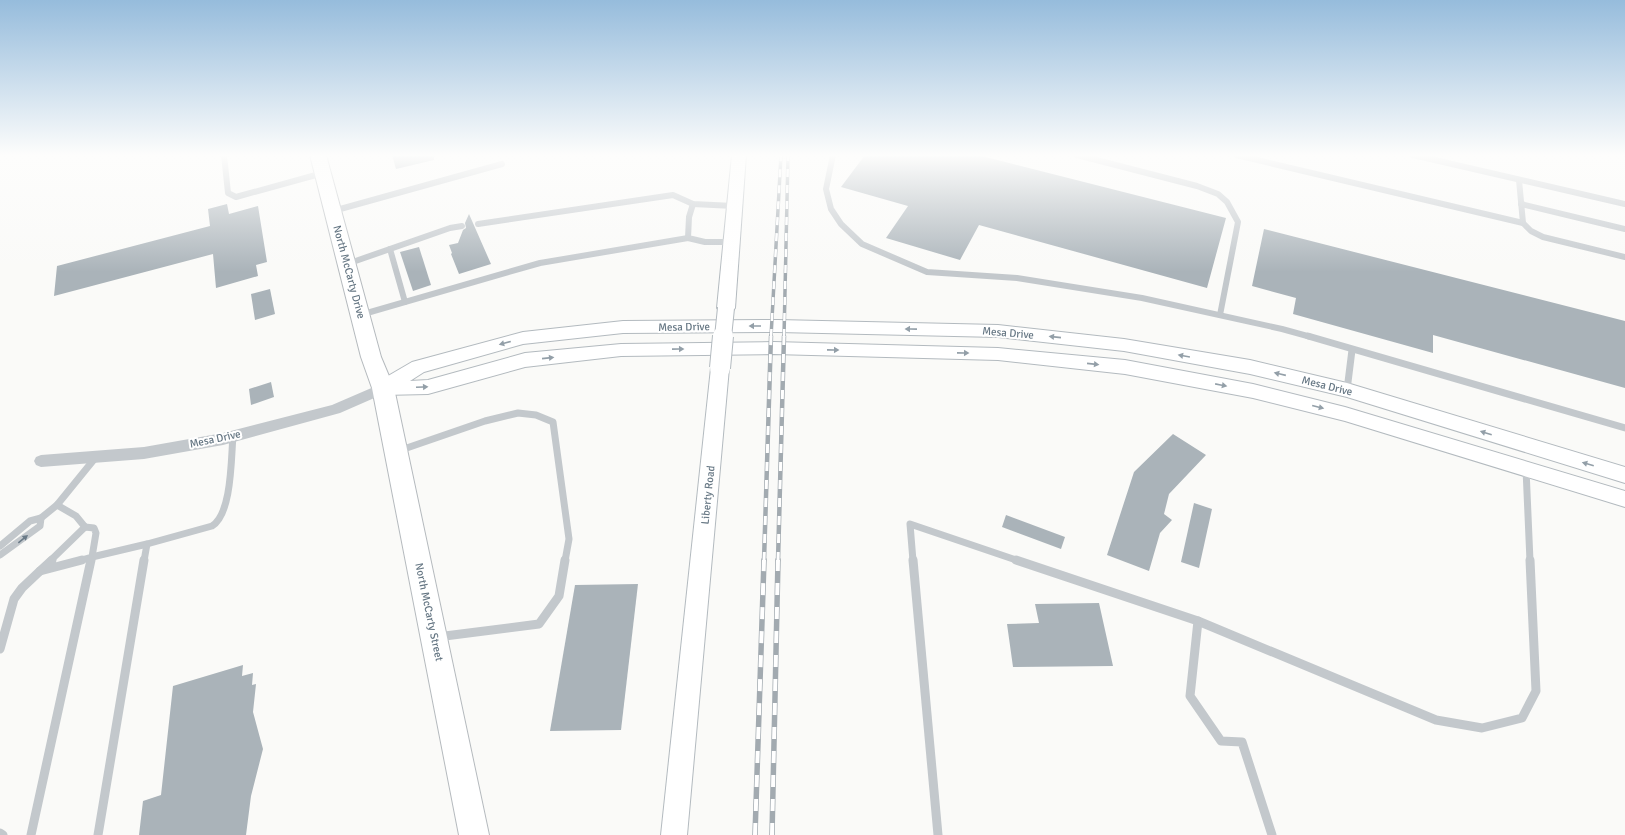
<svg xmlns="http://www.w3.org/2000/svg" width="1625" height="835" viewBox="0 0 1625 835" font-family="Signika,sans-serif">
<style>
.building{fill:#aab3b9}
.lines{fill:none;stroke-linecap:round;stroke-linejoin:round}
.secondary-casing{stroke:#b3babf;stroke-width:2}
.primary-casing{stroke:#b5babe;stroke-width:2}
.service-far2{stroke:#c3c8cc;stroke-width:6}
.service-far1{stroke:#c3c8cc;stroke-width:7}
.service{stroke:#c3c8cc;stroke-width:9}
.minor{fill:#c3c8cc;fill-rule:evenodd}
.secondary{fill:#fff;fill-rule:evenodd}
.primary{fill:#fff;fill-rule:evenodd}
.rail-far2-casing{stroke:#a2aab0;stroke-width:3.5}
.rail-far1-casing{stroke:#a2aab0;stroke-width:4.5}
.rail-casing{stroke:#a2aab0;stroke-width:5.5}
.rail-far2{stroke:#fff;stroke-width:2.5;stroke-dasharray:8;stroke-linecap:butt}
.rail-far1{stroke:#fff;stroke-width:3;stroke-dasharray:9;stroke-linecap:butt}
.rail{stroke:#fff;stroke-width:4;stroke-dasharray:12;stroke-linecap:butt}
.secondary-bridge-far1-casing{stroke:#b3babf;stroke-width:18;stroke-linecap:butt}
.secondary-bridge-casing{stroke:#b3babf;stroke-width:22;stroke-linecap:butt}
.secondary-bridge-far1{stroke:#fff;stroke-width:16}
.secondary-bridge{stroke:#fff;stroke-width:20}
.oneway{fill:#939fa8}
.oneway2{fill:#6a7a87}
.labels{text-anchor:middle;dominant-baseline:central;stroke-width:4;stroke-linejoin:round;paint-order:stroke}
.street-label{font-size:11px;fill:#657683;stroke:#fff}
</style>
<rect width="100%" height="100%" fill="#fafaf8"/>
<!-- building -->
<g class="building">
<path d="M392,155H434V160L396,169Z"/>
<path d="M865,155H978L1226,218L1207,288L979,225L960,260L886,238L908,206L841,187Z"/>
<path d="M227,204L229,214L258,206L267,262L256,265L258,276L216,288L213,254L54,296L57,266L210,226L208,209Z"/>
<path d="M469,214L491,264L459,274L451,254L452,253L449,245L458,243L463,230L466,228L465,223Z"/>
<path d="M1264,229L1625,321V388L1433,335V353L1293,314L1296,298L1252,286Z"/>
<path d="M419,247L431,285L413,291L400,252Z"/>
<path d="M270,289L275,314L255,320L251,294Z"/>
<path d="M271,382L274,397L251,405L249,389Z"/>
<path d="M1173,434L1206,455L1169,494L1164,514L1172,520L1160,533L1149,571L1107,555L1134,472Z"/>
<path d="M1194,503L1212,509L1199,568L1181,562Z"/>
<path d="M1006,515L1065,537L1061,549L1002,527Z"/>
<path d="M638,584L621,730L550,731L575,585Z"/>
<path d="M1099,603L1113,666L1013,667L1007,624L1039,623L1035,604Z"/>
<path d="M243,665L242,676L253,673L252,685L256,684L253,712L263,749L251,796L246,835H139L143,801L161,795L173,686Z"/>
</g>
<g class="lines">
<!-- secondary casing -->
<g class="secondary-casing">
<g id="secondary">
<path d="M732,155H746L735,308L732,312L726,314L720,312L717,308Z"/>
<path d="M778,320L998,325L1124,339L1250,360L1347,383L1625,467V483L1347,397L1250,374L1124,351L998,337L778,332L623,333L523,344L424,372L410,381L428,380L525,353L621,344L774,342L998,348L1125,360L1253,384L1345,407L1625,491V507L1345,421L1253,398L1125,374L998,360L774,354L621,356L525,367L428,394L383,395L376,393L374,388L376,383L412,362L523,332L623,321Z"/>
<path d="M720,361L726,363L729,368L687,835H661L711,368L714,363Z"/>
</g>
</g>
<!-- primary casing -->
<g class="primary-casing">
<path id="primary" d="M310,155H326L381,357L394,388L489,835H459L372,388L361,357Z"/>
</g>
<!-- service-far2 -->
<g class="service-far2">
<path d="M224,155L228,193L236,197L323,173"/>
<path d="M833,155L826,189L831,209L841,224L862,244L927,272L1017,278L1142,298L1282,329L1311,337"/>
<path d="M1077,155L1197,186L1218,194L1227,202L1238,222L1220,315"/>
<path d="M1236,155L1523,223L1531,231L1543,237L1625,257"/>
<path d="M1413,155L1625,204"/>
<path d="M1519,180L1523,223"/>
<path d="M693,204L689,217L688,238L705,242H732"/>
<path d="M1521,204L1625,229"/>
<path d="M333,211L502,164"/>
<path d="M478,224L673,195L693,204L734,206"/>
<path d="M390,249L405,302"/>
<path d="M347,264L450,228L462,226"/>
<path d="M360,315L540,263L688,238"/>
</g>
<!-- service-far1 -->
<g class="service-far1">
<path d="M1308,336L1625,428"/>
<path d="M1347,390L1352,350"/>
<path d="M398,451L485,421L518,413L536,415L553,422L569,539L565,561"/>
<path d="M1526,469L1530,561"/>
<path d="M57,505L76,516L85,527"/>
<path d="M147,544L212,526C232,514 231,458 233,436"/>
<path d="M0,546L30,521L41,518L57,505L96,457"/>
<path d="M0,555L40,526L41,518"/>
<path d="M50,561L85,527"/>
<path d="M78,561L92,557L96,533L94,528L85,527"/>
<path d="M91,561L92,557L147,544L144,561"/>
<path d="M913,561L910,524L1019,561"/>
</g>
<!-- service -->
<g class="service">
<path d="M52,560L40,571L82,560"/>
<path d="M913,560L938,835"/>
<path d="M1016,560L1198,621L1436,720L1482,728L1522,718L1536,691L1530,560"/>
<path d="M1198,621L1190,696L1221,741L1242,742L1272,835"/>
<path d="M437,637L539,624L559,596L565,560"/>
<path d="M0,649L14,599L22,588L40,571"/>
<path d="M0,833L3,835"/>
<path d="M31,835L91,560"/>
<path d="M98,835L144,560"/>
</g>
<!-- minor -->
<path class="minor" d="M383,383L388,384L390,388L388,392L340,413L223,445L144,459L41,467L36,465L34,461L36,457L41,455L144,447L223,433L332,405Z"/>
<!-- secondary -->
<use href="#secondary" class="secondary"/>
<!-- primary -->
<use href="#primary" class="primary"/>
<!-- rail-far2 casing -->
<g class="rail-far2-casing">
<g id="rail-far2">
<path d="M771,337L781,155"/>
<path d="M784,337L788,155"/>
</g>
</g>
<!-- rail-far1 casing -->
<g class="rail-far1-casing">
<g id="rail-far1">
<path d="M764,561L771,336"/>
<path d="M778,561L784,336"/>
</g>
</g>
<!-- rail casing -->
<g class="rail-casing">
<g id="rail">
<path d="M755,835L764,560"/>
<path d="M772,835L778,560"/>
</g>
</g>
<!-- rail-far2 -->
<use href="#rail-far2" class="rail-far2"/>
<!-- rail-far1 -->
<use href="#rail-far1" class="rail-far1"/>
<!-- rail -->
<use href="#rail" class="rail"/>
<!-- secondary-bridge-far1 casing -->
<g class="secondary-bridge-far1-casing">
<path id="secondary-bridge-far1" d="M723,337L726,308"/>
</g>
<!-- secondary-bridge casing -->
<g class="secondary-bridge-casing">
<path id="secondary-bridge" d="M720,368L723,336"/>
</g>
<!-- secondary-bridge-far1 -->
<use href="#secondary-bridge-far1" class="secondary-bridge-far1"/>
<!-- secondary-bridge -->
<use href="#secondary-bridge" class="secondary-bridge"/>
</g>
<!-- one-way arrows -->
<defs><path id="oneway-solid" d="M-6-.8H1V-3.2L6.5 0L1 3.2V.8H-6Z"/></defs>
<g class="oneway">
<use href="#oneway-solid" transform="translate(755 326) rotate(180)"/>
<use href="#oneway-solid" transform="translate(911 329) rotate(-179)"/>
<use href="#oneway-solid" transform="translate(1055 337) rotate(-174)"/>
<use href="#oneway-solid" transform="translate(505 343) rotate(165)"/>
<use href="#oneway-solid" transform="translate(678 349) rotate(-1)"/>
<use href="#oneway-solid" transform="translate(833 350) rotate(1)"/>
<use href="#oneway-solid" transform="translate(963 353) rotate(1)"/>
<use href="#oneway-solid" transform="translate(1184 356) rotate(-170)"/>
<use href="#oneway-solid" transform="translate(548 358) rotate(-6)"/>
<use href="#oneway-solid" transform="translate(1093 364) rotate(6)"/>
<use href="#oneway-solid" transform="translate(1280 374) rotate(-167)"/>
<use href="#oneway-solid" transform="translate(1221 385) rotate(11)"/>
<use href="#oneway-solid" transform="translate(422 387) rotate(-3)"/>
<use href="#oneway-solid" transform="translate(1318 407) rotate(14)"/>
<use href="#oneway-solid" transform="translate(1486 433) rotate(-163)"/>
<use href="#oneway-solid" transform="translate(1588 464) rotate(-164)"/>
</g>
<use class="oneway2" href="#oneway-solid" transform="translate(23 539) rotate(-39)"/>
<!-- sky -->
<linearGradient id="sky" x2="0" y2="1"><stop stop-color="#96bcdc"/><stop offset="0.57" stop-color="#fdfdfc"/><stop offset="1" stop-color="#fdfdfc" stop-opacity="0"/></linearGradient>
<rect width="1625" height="272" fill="url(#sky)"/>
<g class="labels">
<!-- street labels -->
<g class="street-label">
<text transform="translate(349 272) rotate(75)">North McCarty Drive</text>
<text transform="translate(684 327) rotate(-1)">Mesa Drive</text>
<text transform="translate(1008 333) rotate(5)">Mesa Drive</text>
<text transform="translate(1327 386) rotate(14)">Mesa Drive</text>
<text transform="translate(215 439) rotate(-12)">Mesa Drive</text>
<text transform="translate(708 495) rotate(-84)">Liberty Road</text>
<text transform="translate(429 612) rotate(78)">North McCarty Street</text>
</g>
</g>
</svg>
